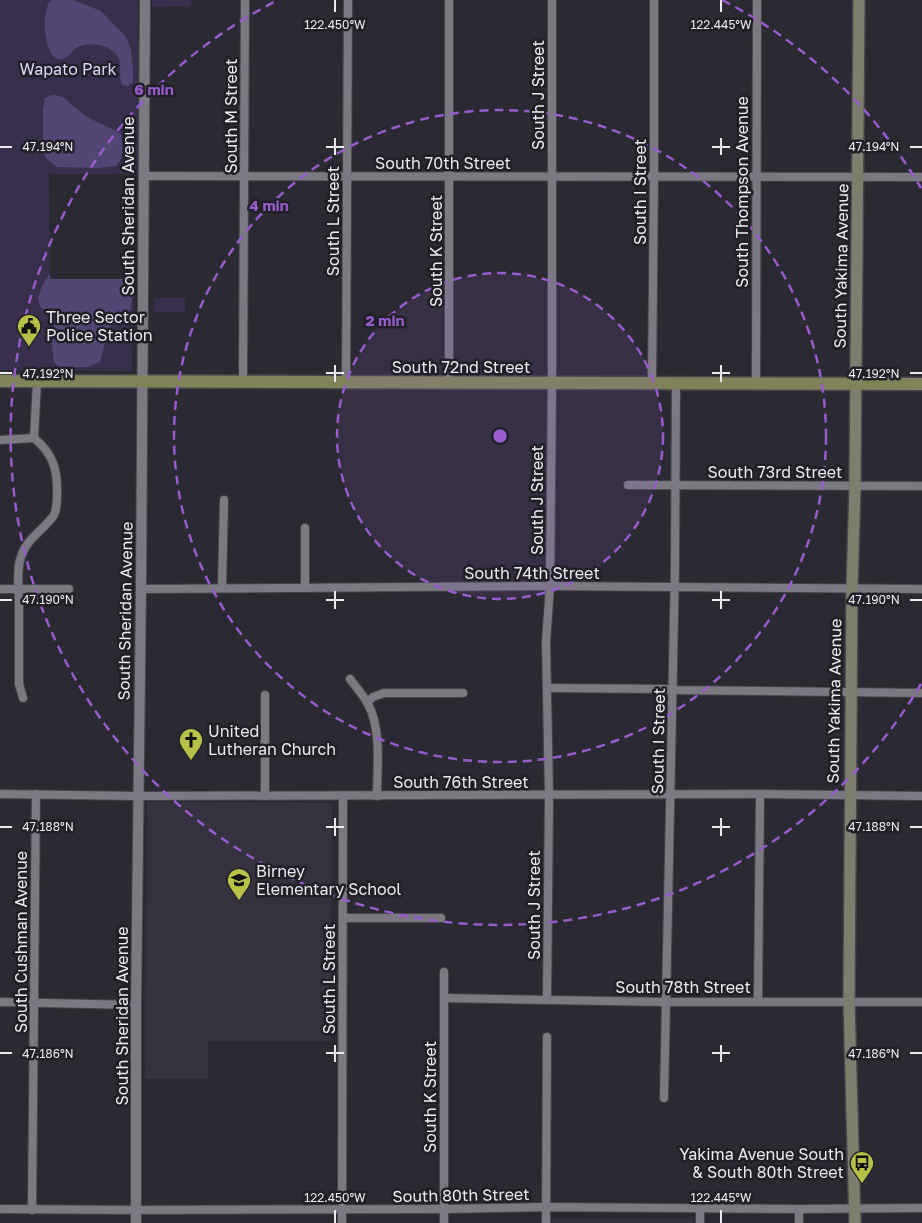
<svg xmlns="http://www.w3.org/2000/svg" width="922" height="1223" viewBox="0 0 922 1223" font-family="'Golos Text',sans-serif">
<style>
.built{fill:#35313f}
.green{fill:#382f4d}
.forest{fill:#544674}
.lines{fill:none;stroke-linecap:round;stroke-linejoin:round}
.minor-casing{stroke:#48464c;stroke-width:10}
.tertiary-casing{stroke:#48464c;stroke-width:12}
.secondary-casing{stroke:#48464c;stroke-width:14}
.primary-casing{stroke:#48464c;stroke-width:15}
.minor{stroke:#7c7983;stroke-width:8}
.tertiary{stroke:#7c7983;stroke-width:10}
.secondary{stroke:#7e7e6e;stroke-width:11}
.primary{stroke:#808359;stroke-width:12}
.ticks{fill:none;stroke:#ebeaef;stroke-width:2}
.ring{fill:none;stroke:#975ccb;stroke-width:2.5;stroke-dasharray:9 6}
.labels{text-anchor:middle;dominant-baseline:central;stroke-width:5;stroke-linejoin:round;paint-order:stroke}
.park-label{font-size:16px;fill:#dfd7f5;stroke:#211f27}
.street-label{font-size:16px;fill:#ebeaef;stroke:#211f27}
.poi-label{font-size:16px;fill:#ebeaef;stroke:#211f27;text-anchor:start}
.ticks-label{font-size:12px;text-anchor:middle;fill:#ebeaef;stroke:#211f27;stroke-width:5;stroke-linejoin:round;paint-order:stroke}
.centre{fill:#975ccb;stroke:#211f27;stroke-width:2.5}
.ring-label{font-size:15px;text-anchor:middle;font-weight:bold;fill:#975ccb;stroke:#211f27;stroke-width:5;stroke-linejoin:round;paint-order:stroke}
</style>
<rect width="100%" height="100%" fill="#2b2931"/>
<!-- built -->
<g class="built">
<path d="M147,802L332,803L331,1041H208V1079H145Z"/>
<rect x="550" y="1219" width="143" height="4"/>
</g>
<!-- green -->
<g class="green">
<path d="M0,0H138V174H49L50,279H134L132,371L0,370Z"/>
<path d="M152,0H191V6H169V7H152Z"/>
<rect x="154" y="298" width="31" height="14"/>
</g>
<!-- forest -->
<g class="forest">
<path d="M52,0H73L101,11L126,37L131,50L133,71V82L128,86L122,85C118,76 123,64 117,55C109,45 90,41 78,47C72,50 69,57 62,59C46,62 44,27 45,17C46,12 47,7 49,2Z"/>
<path d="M51,95C66,95 67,102 78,110C83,114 89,118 95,121C104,126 113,128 121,134C122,146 126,156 116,166L97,168L57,167L48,160L43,153V109L45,98Z"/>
<path d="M50,273V279H134L131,308L127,315L114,323L108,331L100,362L87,367H60L54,363L52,345L54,322L52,314L40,307L38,298L42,286Z"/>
</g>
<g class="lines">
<!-- minor casing -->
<g class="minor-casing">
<g id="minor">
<path d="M143,176L922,177"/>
<path d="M243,382L245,0"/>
<path d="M346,382L348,0"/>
<path d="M449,383V0"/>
<path d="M652,384L654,177V0"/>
<path d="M756,384L757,0"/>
<path d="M34,438L37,382"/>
<path d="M0,440L34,438"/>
<path d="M628,485L922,486"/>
<path d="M305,528V588"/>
<path d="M222,588L224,500"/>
<path d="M0,589H69"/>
<path d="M141,589L550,586L922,589"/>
<path d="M350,679C356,687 363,695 368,704C382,730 377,768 377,796"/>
<path d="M547,688L664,689L672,690L922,693"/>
<path d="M23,698L19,684C19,657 19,630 19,603C19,589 16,571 21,557C26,539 44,530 54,515C57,509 57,503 57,496C58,472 54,454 34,438"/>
<path d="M367,702L373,697L384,693H463"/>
<path d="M0,794L138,796L760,794L922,796"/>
<path d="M265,796V695"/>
<path d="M343,918H441"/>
<path d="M444,998L666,1002H922"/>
<path d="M547,1000L549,795L546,642L550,586L552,383V0"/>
<path d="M758,1001L760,794"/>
<path d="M0,1002L136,1005"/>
<path d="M664,1098L675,567L676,384"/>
<path d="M0,1209L136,1210L444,1209L546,1207L799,1209L922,1208"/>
<path d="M799,1209V1223"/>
<path d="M32,1210L36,794"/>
<path d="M342,1223L343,796"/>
<path d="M444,1223V972"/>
<path d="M546,1223L547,1037"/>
<path d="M700,1223V1208"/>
</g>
</g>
<!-- tertiary casing -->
<g class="tertiary-casing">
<path id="tertiary" d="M136,1223V1005L141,589L145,0"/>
</g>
<!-- secondary casing -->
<g class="secondary-casing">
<path id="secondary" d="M855,1223L849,1001L852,588L855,486L859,0"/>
</g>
<!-- primary casing -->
<g class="primary-casing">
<path id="primary" d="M0,381L922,384"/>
</g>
<!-- minor -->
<use href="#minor" class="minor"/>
<!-- tertiary -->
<use href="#tertiary" class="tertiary"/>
<!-- secondary -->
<use href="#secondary" class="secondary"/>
<!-- primary -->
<use href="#primary" class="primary"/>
</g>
<!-- ticks -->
<path class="ticks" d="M335,0V12M721,0V12M335,138V155M721,138V155M0,147H12M326,147H344M712,147H730M910,147H922M335,365V382M721,365V382M0,373H12M326,373H344M712,373H730M910,373H922M335,591V609M721,591V609M0,600H12M326,600H344M712,600H730M910,600H922M335,818V836M721,818V836M0,827H12M326,827H344M712,827H730M910,827H922M335,1045V1062M721,1045V1062M0,1053H12M326,1053H344M712,1053H730M910,1053H922M335,1210V1223M721,1210V1223"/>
<!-- distance rings -->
<circle cx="500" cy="436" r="163" fill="#975ccb" fill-opacity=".12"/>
<g class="ring">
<circle cx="500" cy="436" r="163"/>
<circle cx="500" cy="436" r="326"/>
<path d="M921 684A489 489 0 1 1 278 0M722 0A489 489 0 0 1 921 188"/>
</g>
<!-- icons -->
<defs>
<g id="civic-pin" transform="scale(1.25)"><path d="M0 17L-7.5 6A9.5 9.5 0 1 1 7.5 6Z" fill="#b7c147" stroke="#211f27"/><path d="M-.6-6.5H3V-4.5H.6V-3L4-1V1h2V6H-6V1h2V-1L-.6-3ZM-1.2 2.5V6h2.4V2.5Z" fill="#111"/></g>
<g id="church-pin" transform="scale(1.25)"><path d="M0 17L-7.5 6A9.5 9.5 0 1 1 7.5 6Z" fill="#b7c147" stroke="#211f27"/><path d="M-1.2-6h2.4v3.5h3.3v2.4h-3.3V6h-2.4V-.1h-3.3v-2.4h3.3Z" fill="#111"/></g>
<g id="school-pin" transform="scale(1.25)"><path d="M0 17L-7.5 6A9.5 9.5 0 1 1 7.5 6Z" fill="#b7c147" stroke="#211f27"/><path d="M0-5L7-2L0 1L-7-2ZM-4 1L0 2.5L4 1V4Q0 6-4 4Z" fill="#111"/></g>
<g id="bus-pin" transform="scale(1.25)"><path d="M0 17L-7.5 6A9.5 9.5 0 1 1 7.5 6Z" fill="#b7c147" stroke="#211f27"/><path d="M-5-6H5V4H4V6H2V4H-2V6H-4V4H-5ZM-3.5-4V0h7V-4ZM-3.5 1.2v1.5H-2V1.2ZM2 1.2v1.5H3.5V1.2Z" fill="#111"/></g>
</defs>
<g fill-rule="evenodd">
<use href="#civic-pin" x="29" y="326"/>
<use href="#church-pin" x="191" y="740"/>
<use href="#school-pin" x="239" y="880"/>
<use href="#bus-pin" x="862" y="1163"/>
</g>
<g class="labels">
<!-- park labels -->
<g class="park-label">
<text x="68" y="69">Wapato Park</text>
</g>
<!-- street labels -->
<g class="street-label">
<text transform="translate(538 95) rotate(-90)">South J Street</text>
<text transform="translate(231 116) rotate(-90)">South M Street</text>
<text x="443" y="163">South 70th Street</text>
<text transform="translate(640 192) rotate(-90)">South I Street</text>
<text transform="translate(742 192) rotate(-90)">South Thompson Avenue</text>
<text transform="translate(128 206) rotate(-90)">South Sheridan Avenue</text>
<text transform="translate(333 221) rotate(-90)">South L Street</text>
<text transform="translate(436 251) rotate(-90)">South K Street</text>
<text transform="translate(841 266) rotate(-89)">South Yakima Avenue</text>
<text x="461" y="367">South 72nd Street</text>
<text x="775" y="472">South 73rd Street</text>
<text transform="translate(537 500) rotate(-90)">South J Street</text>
<text x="532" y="573">South 74th Street</text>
<text transform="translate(125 611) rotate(-89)">South Sheridan Avenue</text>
<text transform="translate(834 701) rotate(-89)">South Yakima Avenue</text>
<text transform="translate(658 741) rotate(-89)">South I Street</text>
<text x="461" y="782">South 76th Street</text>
<text transform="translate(534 905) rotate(-90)">South J Street</text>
<text transform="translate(21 942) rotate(-90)">South Cushman Avenue</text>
<text transform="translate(329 979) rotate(-90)">South L Street</text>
<text x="683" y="987">South 78th Street</text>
<text transform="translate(122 1016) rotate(-90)">South Sheridan Avenue</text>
<text transform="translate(430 1097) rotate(-90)">South K Street</text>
<text transform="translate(461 1195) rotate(-1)">South 80th Street</text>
</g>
<!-- poi labels -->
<g class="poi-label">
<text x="46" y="317">Three Sector<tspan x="46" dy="18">Police Station</tspan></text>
<text x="208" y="731">United<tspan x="208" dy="18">Lutheran Church</tspan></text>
<text x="256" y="871">Birney<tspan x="256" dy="18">Elementary School</tspan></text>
<text x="844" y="1154" text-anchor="end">Yakima Avenue South<tspan x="844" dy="18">&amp; South 80th Street</tspan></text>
</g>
</g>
<g class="ticks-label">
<text x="335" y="29">122.450°W</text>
<text x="721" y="29">122.445°W</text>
<text x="48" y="151">47.194°N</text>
<text x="874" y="151">47.194°N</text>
<text x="48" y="378">47.192°N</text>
<text x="874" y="378">47.192°N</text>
<text x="48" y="604">47.190°N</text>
<text x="874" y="604">47.190°N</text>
<text x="48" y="831">47.188°N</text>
<text x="874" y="831">47.188°N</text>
<text x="48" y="1058">47.186°N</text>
<text x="874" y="1058">47.186°N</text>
<text x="335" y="1202">122.450°W</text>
<text x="721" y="1202">122.445°W</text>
</g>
<circle cx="500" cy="436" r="8" class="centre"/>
<g class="ring-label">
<text x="154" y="95">6 min</text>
<text x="269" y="211">4 min</text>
<text x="385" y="326">2 min</text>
</g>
</svg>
